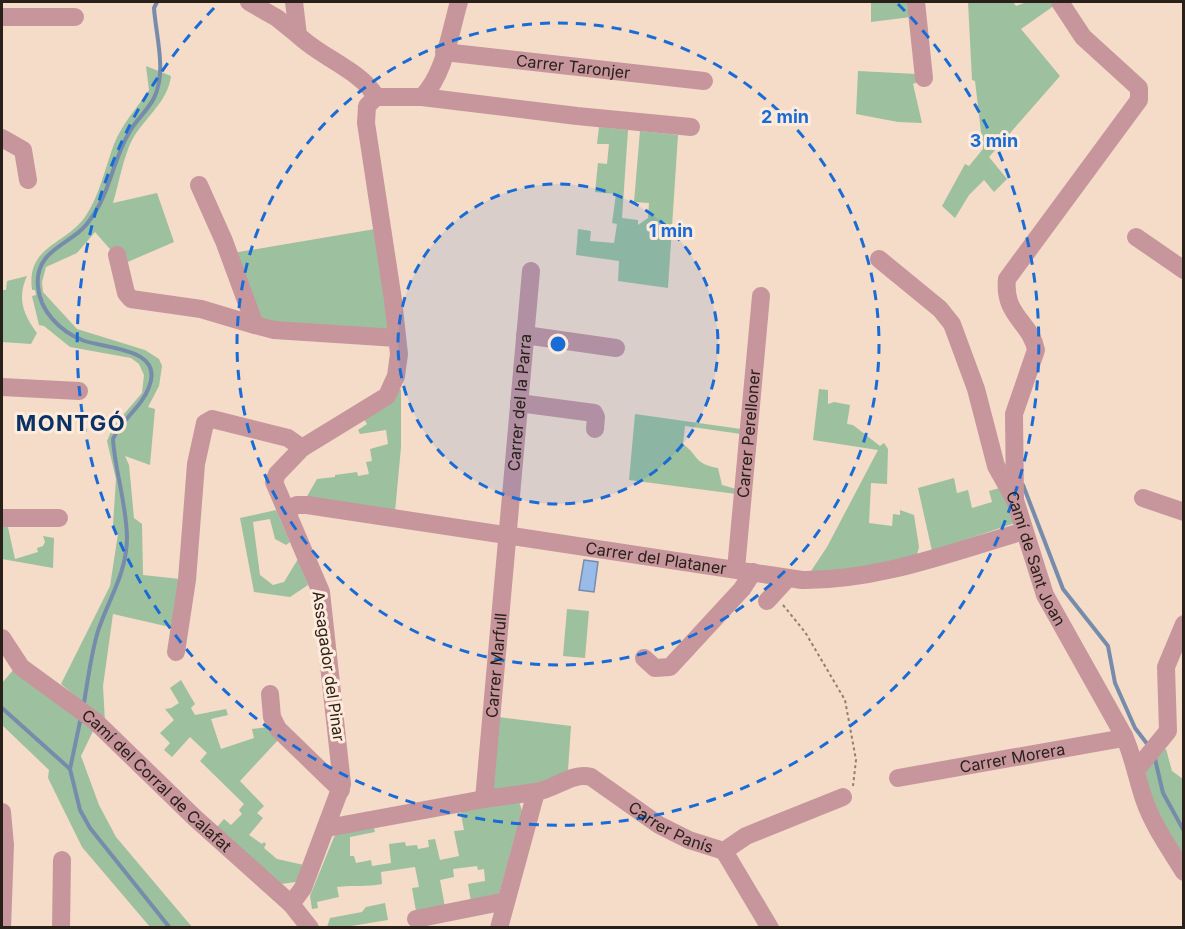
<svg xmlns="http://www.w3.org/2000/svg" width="1185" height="929" viewBox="0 0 1185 929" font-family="Inter,sans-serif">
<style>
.green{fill:#9dc09e}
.water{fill:#99bbe9;stroke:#778cab;stroke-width:1.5}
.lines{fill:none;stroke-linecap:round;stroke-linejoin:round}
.stream{stroke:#778cab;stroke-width:4}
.path{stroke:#8f7f72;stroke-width:2;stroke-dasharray:3 3;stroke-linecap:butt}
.minor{stroke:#c7969d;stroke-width:18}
.ring{fill:none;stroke:#196bd5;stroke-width:3;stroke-dasharray:10 8}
.labels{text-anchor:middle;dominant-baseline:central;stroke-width:6;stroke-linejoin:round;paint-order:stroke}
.street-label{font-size:16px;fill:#292019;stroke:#feebdb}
.district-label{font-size:22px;font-weight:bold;letter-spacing:1.5px;fill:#0c3265;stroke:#feebdb}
.centre{fill:#196bd5;stroke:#feebdb;stroke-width:3}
.ring-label{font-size:18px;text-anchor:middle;font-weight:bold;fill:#196bd5;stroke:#feebdb;stroke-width:6;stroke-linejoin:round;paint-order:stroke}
</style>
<rect width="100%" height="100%" fill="#f4dcc9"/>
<!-- green -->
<g class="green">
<path d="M871,2H909L911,17L871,22Z"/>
<path d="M968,2H1013L1016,6L1027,2H1053L1055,5L1021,29L1060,76L989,157L1007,179L994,192L984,180L969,195L955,218L942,206L965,164L969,166L983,149L975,81L972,80Z"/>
<path d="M146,66L171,76C168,102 144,118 132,140C123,158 119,183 113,203L157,193L174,242L123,264L95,232L77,253L46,267L42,282L43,292L77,329L145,350L159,359L162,366L159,386L148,407L155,409L150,465L125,456L129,465L134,518L142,524L143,575L180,579L174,628L113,614L103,686L105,722L61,684L110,586L118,534L113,525L116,479L107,441L113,427L142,393L144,375L139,364L131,358L70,347L44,326L39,325L32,296L36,295L35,290H32C26,246 65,245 85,217C100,195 105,168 114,144C122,124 137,108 149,90Z"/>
<path d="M858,71L917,74L918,82L913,84L922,123L898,122L856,114Z"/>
<path d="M599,127L628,130L622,218L638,220V225L648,218L649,203L634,202L640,131L678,135L668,288L618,281L619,261L576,255L578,229L591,231L590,241L614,243L617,224L612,223L616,194L595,192L598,163L607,164L609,144H597Z"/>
<path d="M375,229L389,330L301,327L262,319L233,253Z"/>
<path d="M27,276C17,298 23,314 37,333L31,344L2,342V290H6L7,281Z"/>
<path d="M401,389V447L395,512L306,498L317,479L335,477V475L357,472L358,476L369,474L366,462L372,461L370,449L388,444L386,430L360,434L358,430L367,424L363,417Z"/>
<path d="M819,389L828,390V404L834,402L850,405L847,424L853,425L880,446L884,443L888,449L887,484L871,483L869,523L892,526L893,514L900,515V510L914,515L919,547L917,555L876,567L809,574L827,547L878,450L813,440Z"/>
<path d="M635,414L741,429V434L685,426L683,444C699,456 694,464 718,468L722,485L736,489V494L629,480Z"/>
<path d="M954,478L957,493L968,490L972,508L992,502L989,491L1003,487L1015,523L932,551L918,488Z"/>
<path d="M276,510L290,542L286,545L275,539L270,519L253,522L260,575L273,585L284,582L298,559L308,585L290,597L254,592L240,518Z"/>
<path d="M7,523L15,559L38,552L37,548L43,546L45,542L43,536L54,538L53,568L2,559V524Z"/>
<path d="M567,609L589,611L585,658L563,656Z"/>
<path d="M14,669L94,729L81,756L99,805L116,837L192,927H150L82,847L48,778L49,770L2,725V683Z"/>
<path d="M181,680L195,704L191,708L195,715L226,709L228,715L211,719L221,749L254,738L252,729L268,727L279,739L240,781L264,806L257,813L263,818L249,835L262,844L264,842L266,844L264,848L277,859L304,865L296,882L281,884L217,827L224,819L231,825L242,814L239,810L244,804L200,761L207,753L190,737L172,757L164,750L170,743L160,733L174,720L165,709L171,708L179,703L170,688Z"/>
<path d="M498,717L571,726L568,770L550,782L491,791Z"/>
<path d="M1166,749L1172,771L1183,779V857L1150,799L1145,769L1161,750Z"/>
<path d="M519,801L522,811L498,898L471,902L468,884L485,881L484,869L478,870L477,866L453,869L454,877L440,880L445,907L416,911L412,888L419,887L415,867L381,872L382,884C366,887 353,885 337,887L339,897L317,902L318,908L312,909L310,896L334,837L338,832L373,824L375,832L350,837V856H354L356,863L371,860L372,866L391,863L389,844L405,842L406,846L417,845L418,849L429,847L428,840L435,839L440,860L459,856L454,831L464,830L460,809Z"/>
<path d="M385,903L388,920L345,927H327L330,918L362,912L366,907Z"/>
</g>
<!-- water -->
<path class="water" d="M584,560L598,562L594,592L579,590Z"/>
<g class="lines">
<!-- stream -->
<g class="stream">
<path d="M1023,485L1063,589L1108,646L1115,683L1135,728L1148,745"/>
<path d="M84,703C88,679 91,654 98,631C109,598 126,575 127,539C127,505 115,472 113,439C122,419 142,407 149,387C165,347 104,349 82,340C60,331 40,311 38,287C34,250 70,245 86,225C112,193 111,162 130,131C137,119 148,110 154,98C167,71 156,37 154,8L157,2"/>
<path d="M2,708L70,769L80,810L90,828L170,928"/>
<path d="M1155,759L1163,793L1184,831"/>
<path d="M70,769L81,717"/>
</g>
<!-- path -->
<path class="path" d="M783,605L805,632L845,700L856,760L853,786"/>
<!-- minor -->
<g class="minor">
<path d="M249,2L277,18L298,35"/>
<path d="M294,2L298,35C320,57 362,71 376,97"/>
<path d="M916,2L924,78"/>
<path d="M2,17H75"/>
<path id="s1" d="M444,52L704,81"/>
<path d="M376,97H422C445,74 450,32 459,2"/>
<path d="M422,97L577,116L691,127"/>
<path d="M2,138L23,150L28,180"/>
<path d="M199,185L224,241L255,325L274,330L397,338"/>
<path d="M1136,237L1184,270"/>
<path d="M117,255L126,293L131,299L201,309L255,325"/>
<path id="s2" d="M879,259L940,309L952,324L976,389L996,466L1015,500L1045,595L1124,736C1134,758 1137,780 1145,802C1154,827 1170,849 1184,872"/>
<path d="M525,335L616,348"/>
<path d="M2,387L79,391"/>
<path d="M519,403L594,413L596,417L595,429"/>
<path d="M1143,498L1184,512"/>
<path d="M1015,500L1014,414L1036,350C1031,322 1003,316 1007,279L1139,100V88L1083,37L1060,2"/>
<path id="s3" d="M286,510L297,505H307L802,580C878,581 952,552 1024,531"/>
<path d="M2,518H59"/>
<path id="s4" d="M736,569L761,296"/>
<path d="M767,601L788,578"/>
<path id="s5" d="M2,638L21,667L95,721L195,818L291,904L310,928"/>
<path d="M176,652L187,580L196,464L205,423L212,419L288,438L302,448"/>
<path d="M644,658L655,668L670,667L742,589L753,572"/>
<path d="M270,694L272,717L278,729L341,790"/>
<path d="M1137,769L1168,731L1166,667L1184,624"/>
<path id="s6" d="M898,778L1118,739L1124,736"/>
<path id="s7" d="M536,792C555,789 572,772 591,777L659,825L689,840L724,851L746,836L843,797"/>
<path id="s8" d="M484,799L531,271"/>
<path d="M2,812L5,845L2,928"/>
<path d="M327,828L484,799L536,792L499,928"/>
<path d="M724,851L770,928"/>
<path d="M291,904L303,888L342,784L321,592L274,482L277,474L302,448L387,396L396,376L399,354L393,300L366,123L367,106L376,97"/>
<path d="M416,919L506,901"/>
<path d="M61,928L62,860"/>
</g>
</g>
<!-- distance rings -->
<circle cx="558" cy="344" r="160" fill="#196bd5" fill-opacity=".12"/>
<g class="ring">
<circle cx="558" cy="344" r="160"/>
<circle cx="558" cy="344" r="321"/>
<path d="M898 4A481 481 0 1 1 218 4"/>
</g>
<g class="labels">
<!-- street labels -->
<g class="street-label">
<text stroke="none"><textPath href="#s1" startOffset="130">Carrer Taronjer</textPath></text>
<text stroke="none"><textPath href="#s8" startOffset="398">Carrer del la Parra</textPath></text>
<text stroke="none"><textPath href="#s4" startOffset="136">Carrer Perelloner</textPath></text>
<text stroke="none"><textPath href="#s3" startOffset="375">Carrer del Plataner</textPath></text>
<text stroke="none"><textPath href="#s2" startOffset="348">Camí de Sant Joan</textPath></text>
<text transform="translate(329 666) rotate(82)">Assagador del Pinar</text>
<text stroke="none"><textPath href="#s8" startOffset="134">Carrer Marfull</textPath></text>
<text stroke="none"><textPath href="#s6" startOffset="116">Carrer Morera</textPath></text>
<text stroke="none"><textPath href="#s5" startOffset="212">Camí del Corral de Calafat</textPath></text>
<text stroke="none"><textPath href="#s7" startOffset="153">Carrer Panís</textPath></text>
</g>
<!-- district labels -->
<g class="district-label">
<text x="71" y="423">MONTGÓ</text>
</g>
</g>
<circle cx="558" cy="344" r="9" class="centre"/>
<g class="ring-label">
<text x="785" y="123">2 min</text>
<text x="994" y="147">3 min</text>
<text x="671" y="237">1 min</text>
</g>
<!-- border -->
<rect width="1185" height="929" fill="none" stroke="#292019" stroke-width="6"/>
</svg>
